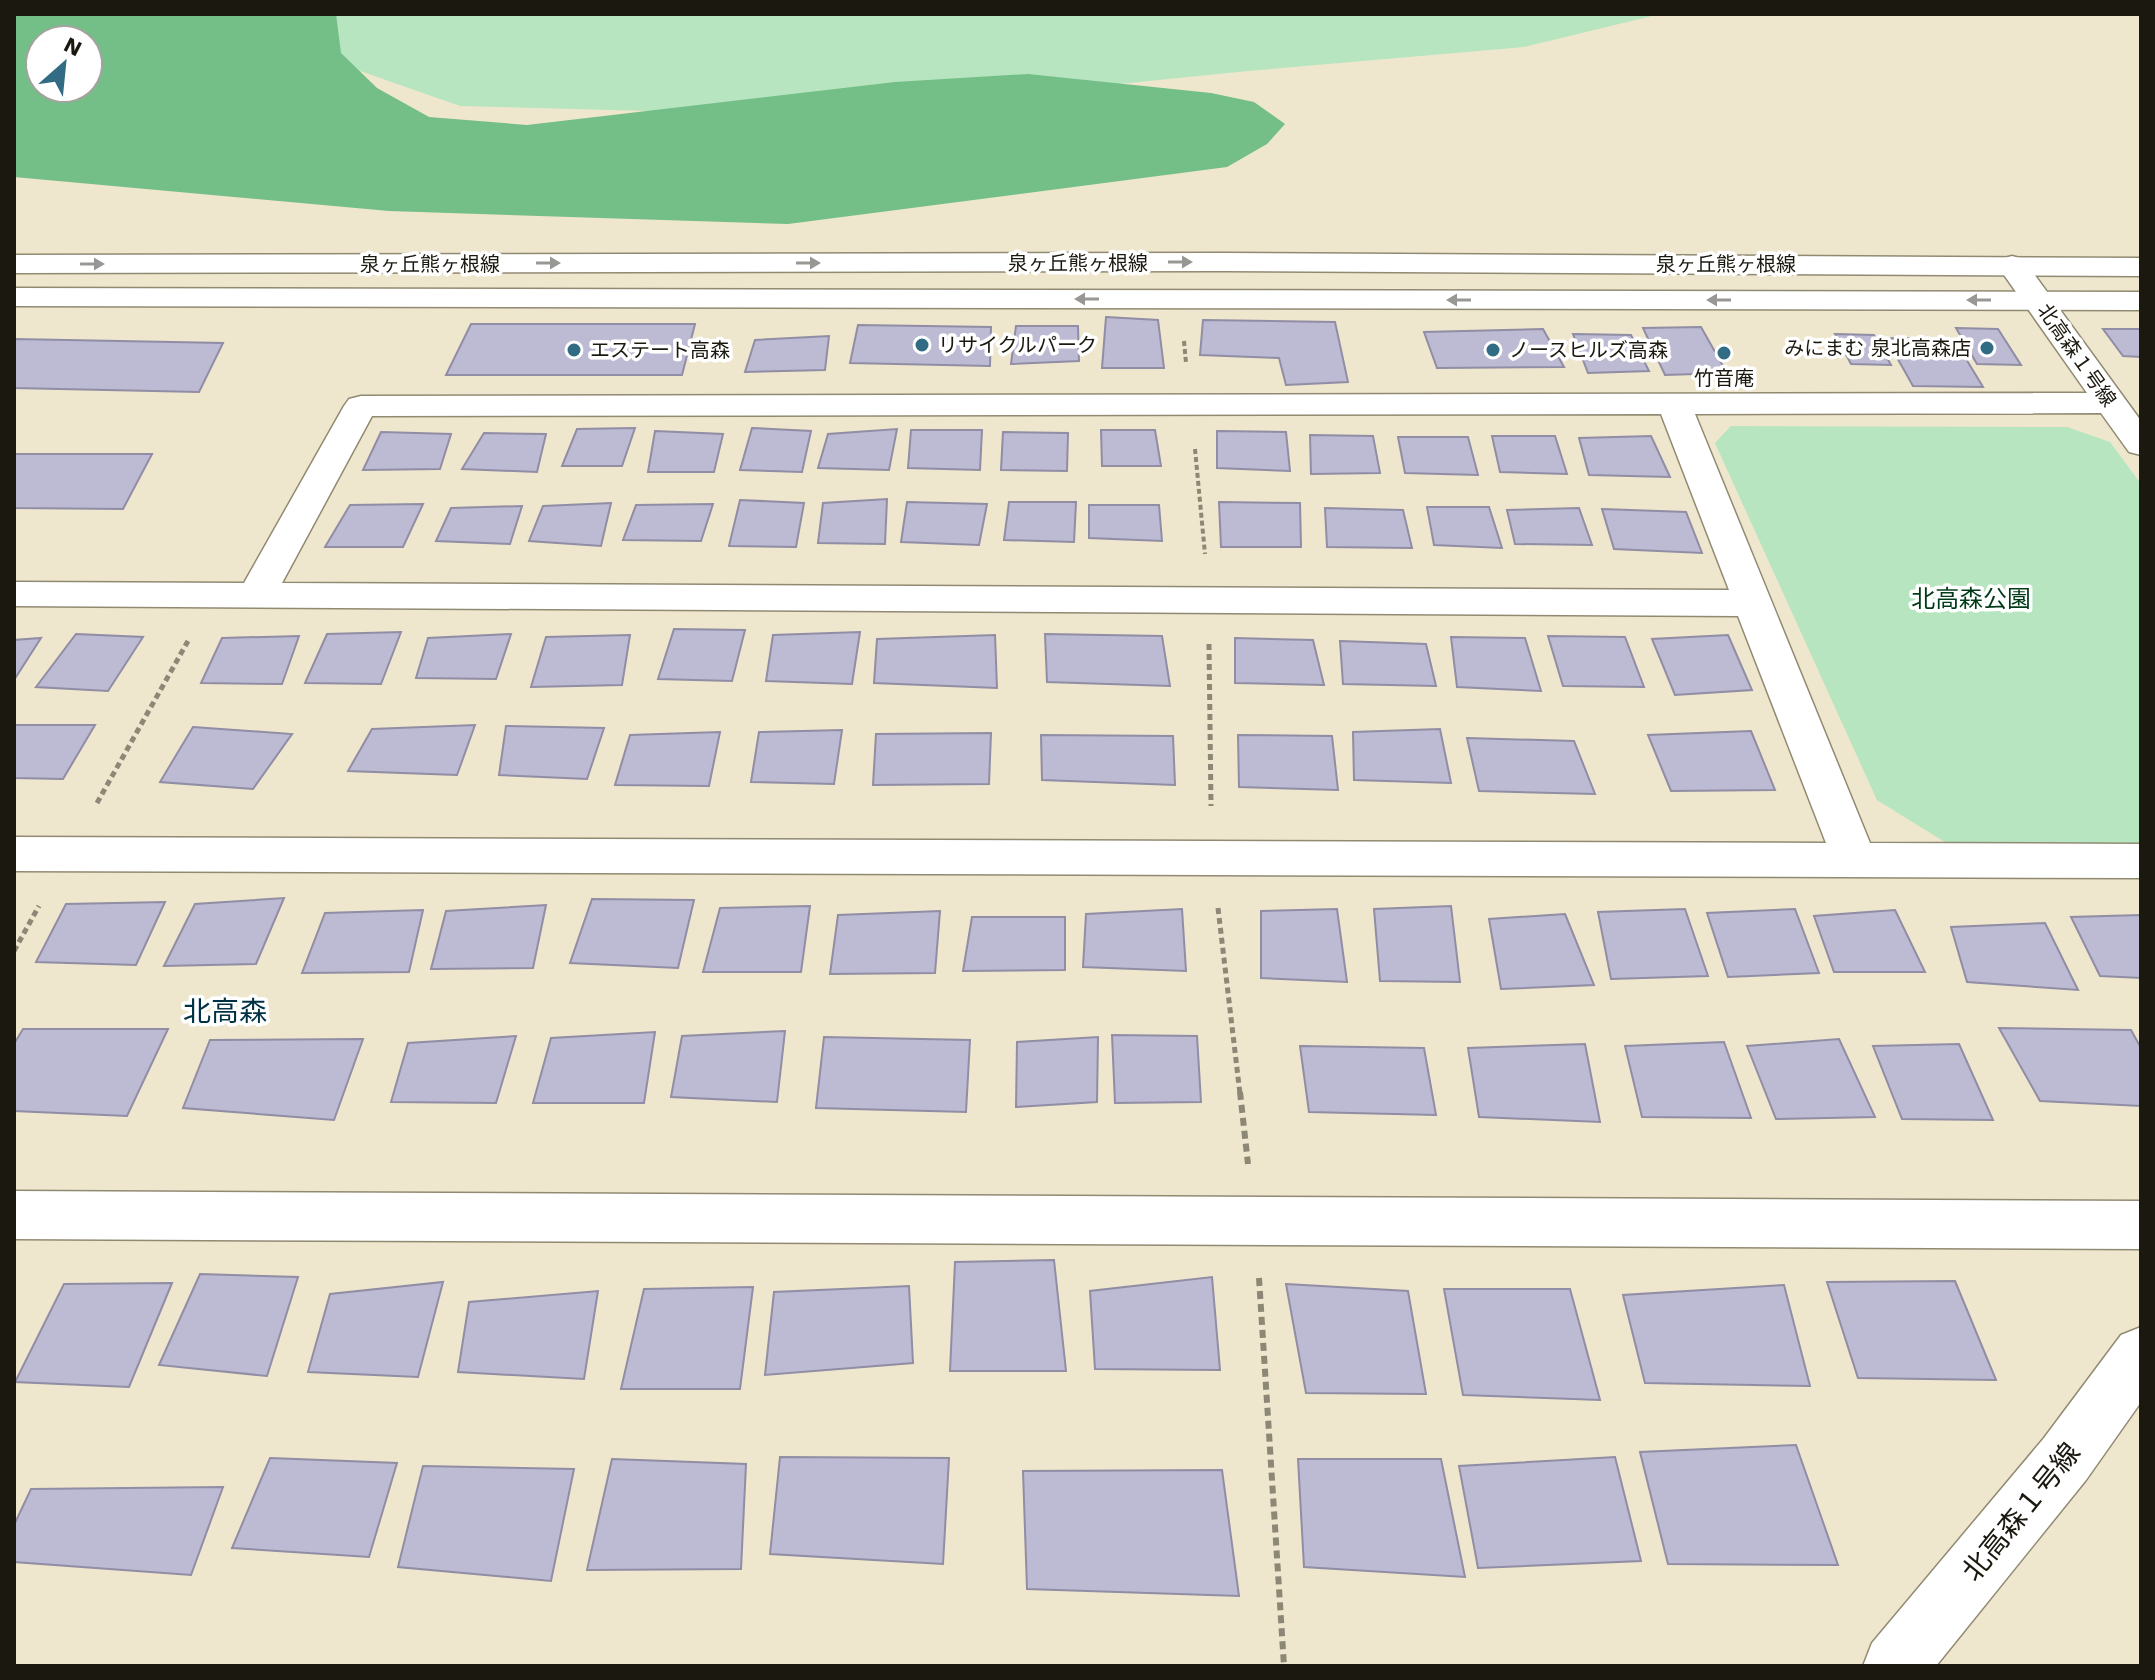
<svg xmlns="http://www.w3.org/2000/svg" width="2155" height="1680" viewBox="0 0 2155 1680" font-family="'Work Sans','Noto Sans JP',sans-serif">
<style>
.green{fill:#b6e5c0}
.forest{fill:#74be87;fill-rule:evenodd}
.building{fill:#bdbad3;stroke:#908da4;stroke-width:2}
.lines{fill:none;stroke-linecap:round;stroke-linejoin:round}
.minor-casing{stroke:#918a73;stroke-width:3}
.secondary-casing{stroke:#918a73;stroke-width:3}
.path-far2{stroke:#8d8776;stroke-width:4;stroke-dasharray:5 3;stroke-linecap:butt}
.path-far1{stroke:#8d8776;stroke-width:5;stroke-dasharray:6 4;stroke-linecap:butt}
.path{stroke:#8d8776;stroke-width:6;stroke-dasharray:8 5;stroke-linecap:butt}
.minor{fill:#fff;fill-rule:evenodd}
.secondary{fill:#fff;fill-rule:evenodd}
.oneway{fill:#989793}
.poi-dot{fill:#326c84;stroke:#fff;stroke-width:3}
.labels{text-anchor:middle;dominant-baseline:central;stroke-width:7;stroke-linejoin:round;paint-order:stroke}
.far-street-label{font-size:20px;fill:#1b180f;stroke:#fff}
.far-poi-label{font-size:20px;fill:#1b180f;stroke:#fff;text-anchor:start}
.park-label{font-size:24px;fill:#003b18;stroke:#fff}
.quarter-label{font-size:28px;fill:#003244;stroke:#fff}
.near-street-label{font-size:28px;fill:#1b180f;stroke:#fff}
</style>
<rect width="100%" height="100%" fill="#eee6cd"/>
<!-- green -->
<g class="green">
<path d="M198,14H1660L1524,47L1248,71L807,115L460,106Z"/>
<path d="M1731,426L2067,427L2110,442L2141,484V844H1948L1877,800L1715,443Z"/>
</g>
<!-- forest -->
<path class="forest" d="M14,14H336L341,53L377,88L429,117L527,125L895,82L1028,74L1211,93L1254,102L1285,124L1267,144L1227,167L788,224L389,211L14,177ZM40,40H88V88H40Z"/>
<!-- building -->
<g class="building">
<path d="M1106,317L1158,320L1164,368H1102Z"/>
<path d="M1203,320L1335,322L1348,382L1286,385L1279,358L1200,355Z"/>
<path d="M471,324H695L682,375H446Z"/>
<path d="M858,325L991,327L990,366L850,363Z"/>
<path d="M1016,326H1078L1079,361L1011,364Z"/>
<path d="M1701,327L1727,373L1665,375L1643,328Z"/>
<path d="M1956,328L1998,329L2021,365L1977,364Z"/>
<path d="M1543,329L1564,367L1437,368L1424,332Z"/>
<path d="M2103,329H2141V357L2123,356Z"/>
<path d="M1573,334L1631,335L1649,371L1588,373Z"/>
<path d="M1835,334L1874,335L1891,365L1851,364Z"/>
<path d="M829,336L825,370L745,372L755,340Z"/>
<path d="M1886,338L1954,339L1983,387L1913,386Z"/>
<path d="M14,339L223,343L199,392L14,388Z"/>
<path d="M635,428L622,466H562L577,429Z"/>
<path d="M752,428L811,431L802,472L740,470Z"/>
<path d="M897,429L889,470L818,468L828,434Z"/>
<path d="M911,430H982L980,470L908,468Z"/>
<path d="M1101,430H1155L1161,466H1102Z"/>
<path d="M655,431L723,434L714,472H648Z"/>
<path d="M1217,431L1286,432L1290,471L1217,468Z"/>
<path d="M381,432L451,434L440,469L363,470Z"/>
<path d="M1003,432L1068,433L1067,471L1001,470Z"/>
<path d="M484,433L546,434L537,472L462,469Z"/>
<path d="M1310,435L1373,436L1380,473L1311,474Z"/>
<path d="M1492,436H1555L1567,474L1500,472Z"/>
<path d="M1651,436L1670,477L1589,475L1579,438Z"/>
<path d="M1398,437H1468L1478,475L1405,473Z"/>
<path d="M14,454H152L123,509L14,508Z"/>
<path d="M887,499L885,544L818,543L823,503Z"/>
<path d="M740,500L804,503L796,547L729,546Z"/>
<path d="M907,502L987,504L979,545L901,542Z"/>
<path d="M1009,502H1076L1074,542L1004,540Z"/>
<path d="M1219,502L1300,503L1301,547H1221Z"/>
<path d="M611,503L601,546L529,541L543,506Z"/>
<path d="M423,504L403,547H325L350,505Z"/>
<path d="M713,504L701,541L623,540L636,505Z"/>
<path d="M1089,505H1159L1162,541L1089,538Z"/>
<path d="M522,506L510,544L436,541L451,508Z"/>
<path d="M1427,507H1489L1502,548L1434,545Z"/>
<path d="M1325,508L1403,510L1412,548L1327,547Z"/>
<path d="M1579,508L1592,545L1515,544L1507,510Z"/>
<path d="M1602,509L1686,512L1702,553L1614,549Z"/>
<path d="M674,629L745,630L732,681L658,679Z"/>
<path d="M401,632L381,684L305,683L327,634Z"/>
<path d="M860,632L852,684L766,681L773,635Z"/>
<path d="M76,634L143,637L108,691L36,687Z"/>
<path d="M511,634L496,679L416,678L428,638Z"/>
<path d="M1045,634L1162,636L1170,686L1047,682Z"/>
<path d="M630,635L622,685L531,687L546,637Z"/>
<path d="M995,635L997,688L874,683L877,639Z"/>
<path d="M1728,635L1752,690L1675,695L1652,639Z"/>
<path d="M299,636L282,684L201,683L222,638Z"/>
<path d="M1548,636L1625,637L1644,687L1563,686Z"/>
<path d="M1451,637L1525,638L1541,691L1457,687Z"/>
<path d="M41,638L14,680V640Z"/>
<path d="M1235,638L1313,640L1324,685L1235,683Z"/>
<path d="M1340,641L1426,644L1436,686L1343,684Z"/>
<path d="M14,725H95L63,779L14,778Z"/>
<path d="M475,725L457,775L348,771L372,729Z"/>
<path d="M506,726L604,728L587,779L499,775Z"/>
<path d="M193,727L292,734L253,789L160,782Z"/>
<path d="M1440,729L1451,783L1354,780L1353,732Z"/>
<path d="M842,730L834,784L751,782L759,732Z"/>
<path d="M1751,731L1775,790L1671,791L1648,735Z"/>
<path d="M720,732L709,786L615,785L630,735Z"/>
<path d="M991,733L989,784L873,785L876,734Z"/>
<path d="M1041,735L1173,736L1175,785L1042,780Z"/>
<path d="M1238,735L1332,736L1338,790L1239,787Z"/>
<path d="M1467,738L1574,741L1595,794L1479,791Z"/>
<path d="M284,898L256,964L164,966L195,904Z"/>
<path d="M592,899L694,900L678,968L570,963Z"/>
<path d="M165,902L136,965L36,962L66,904Z"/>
<path d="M546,905L533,968L431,969L446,911Z"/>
<path d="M810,906L801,972H703L720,908Z"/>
<path d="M1451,906L1460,982L1380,981L1374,909Z"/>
<path d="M1182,909L1186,971L1083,967L1086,914Z"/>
<path d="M1337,909L1347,982L1261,978V911Z"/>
<path d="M1685,909L1708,976L1611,979L1598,912Z"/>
<path d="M1795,909L1819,973L1728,977L1707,913Z"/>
<path d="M423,910L409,972L302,973L325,913Z"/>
<path d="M1895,910L1925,972H1834L1814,916Z"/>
<path d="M940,911L935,973L830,974L838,915Z"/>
<path d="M1565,914L1594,985L1501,989L1489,919Z"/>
<path d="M2141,915V978L2100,976L2071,917Z"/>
<path d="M972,917H1065V970L963,971Z"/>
<path d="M2045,923L2078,990L1967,982L1951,927Z"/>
<path d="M1999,1028L2131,1030L2141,1048V1106L2040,1101Z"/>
<path d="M23,1029H168L127,1116L14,1111V1044Z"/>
<path d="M785,1031L777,1102L671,1097L682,1036Z"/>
<path d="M655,1032L644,1103H533L551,1038Z"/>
<path d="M1112,1035L1197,1036L1201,1102L1115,1103Z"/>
<path d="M516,1036L496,1103L391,1102L408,1043Z"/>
<path d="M824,1037L970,1040L966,1112L816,1108Z"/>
<path d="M1098,1037L1097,1102L1016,1107L1017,1042Z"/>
<path d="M363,1039L334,1120L183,1108L210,1040Z"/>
<path d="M1839,1039L1875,1117L1776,1119L1747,1046Z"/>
<path d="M1724,1042L1751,1118L1642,1117L1625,1046Z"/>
<path d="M1585,1044L1600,1122L1479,1117L1468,1048Z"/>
<path d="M1959,1044L1993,1120L1902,1119L1873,1046Z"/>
<path d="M1300,1046L1424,1048L1436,1115L1309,1112Z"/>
<path d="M1054,1260L1066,1371H950L955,1262Z"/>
<path d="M200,1274L298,1277L267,1376L159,1365Z"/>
<path d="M1212,1277L1220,1370L1095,1369L1090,1291Z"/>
<path d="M1955,1281L1996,1380L1858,1378L1827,1282Z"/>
<path d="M443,1282L418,1377L308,1372L330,1294Z"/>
<path d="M172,1283L129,1387L15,1382L64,1284Z"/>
<path d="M1286,1284L1408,1291L1426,1394L1306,1393Z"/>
<path d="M1784,1285L1810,1386L1645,1383L1623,1295Z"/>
<path d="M909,1286L913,1363L765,1375L774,1292Z"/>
<path d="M753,1287L740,1389H621L644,1289Z"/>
<path d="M1444,1289H1570L1600,1400L1463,1395Z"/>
<path d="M598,1291L584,1379L458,1372L469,1302Z"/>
<path d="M1796,1445L1838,1565L1668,1564L1640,1452Z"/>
<path d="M780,1457L949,1458L943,1564L770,1554Z"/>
<path d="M1615,1457L1641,1561L1478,1568L1459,1466Z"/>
<path d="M270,1458L397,1463L369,1557L232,1548Z"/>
<path d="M612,1459L746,1464L741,1569L587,1570Z"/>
<path d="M1298,1459H1441L1465,1577L1304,1567Z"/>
<path d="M423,1466L574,1469L551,1581L398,1567Z"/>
<path d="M1222,1470L1239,1596L1027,1589L1023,1471Z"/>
<path d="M223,1487L191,1575L14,1562V1525L31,1489Z"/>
</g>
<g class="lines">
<!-- minor casing -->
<g class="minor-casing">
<g id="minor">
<path d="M2012,256L2023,259L2141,421V455L2129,452L2101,413L1695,414L1870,843L2141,844V878L14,871V837L1826,843L1738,616L14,606V582L244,583L344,406L349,399L361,396L2087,393L1997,265L2001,259ZM1661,414L1729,590L282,583L372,416Z"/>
<path d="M14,1191L2141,1201V1249L14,1239Z"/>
<path d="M2141,1327V1402L2086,1480L1936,1666H1863L1872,1643L2044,1438L2121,1335Z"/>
</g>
</g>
<!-- secondary casing -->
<g class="secondary-casing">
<g id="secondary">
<path d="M1224,253L2141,258V276L1224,271L14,273V255Z"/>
<path d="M14,288L2141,292V310L14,306Z"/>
</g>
</g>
<!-- path-far2 -->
<g class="path-far2">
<path d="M1184,341L1186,363"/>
<path d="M1195,449L1205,554"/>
</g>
<!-- path-far1 -->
<g class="path-far1">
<path d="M1209,644L1211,806"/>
<path d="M97,803L188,641"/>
<path d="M1218,908L1240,1094"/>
<path d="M14,951L39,906"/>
</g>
<!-- path -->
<g class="path">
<path d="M1240,1092L1248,1164"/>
<path d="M1259,1278L1284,1666"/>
</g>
<!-- minor -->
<use href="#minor" class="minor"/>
<!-- secondary -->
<use href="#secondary" class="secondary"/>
</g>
<!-- one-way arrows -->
<defs><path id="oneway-solid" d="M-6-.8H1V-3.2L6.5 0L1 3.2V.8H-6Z" transform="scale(2)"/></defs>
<g class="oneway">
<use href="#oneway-solid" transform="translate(1180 262)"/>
<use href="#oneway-solid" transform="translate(548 263)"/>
<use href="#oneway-solid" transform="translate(808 263)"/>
<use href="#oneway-solid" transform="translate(92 264)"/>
<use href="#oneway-solid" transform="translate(1087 299) rotate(-180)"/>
<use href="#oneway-solid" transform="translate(1459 300) rotate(-180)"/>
<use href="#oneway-solid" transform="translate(1719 300) rotate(180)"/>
<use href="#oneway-solid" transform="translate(1979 300) rotate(-180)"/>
</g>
<!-- markers -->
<g class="poi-dot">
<circle cx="922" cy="345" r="8"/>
<circle cx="1987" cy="348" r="8"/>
<circle cx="574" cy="350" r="8"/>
<circle cx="1493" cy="350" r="8"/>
<circle cx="1724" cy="353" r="8"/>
</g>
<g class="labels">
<!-- far-street labels -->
<g class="far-street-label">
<text x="1078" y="263">泉ヶ丘熊ヶ根線</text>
<text x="430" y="264">泉ヶ丘熊ヶ根線</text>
<text x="1726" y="264">泉ヶ丘熊ヶ根線</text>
<text transform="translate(2077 355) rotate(55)">北高森１号線</text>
</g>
<!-- far-poi labels -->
<g class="far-poi-label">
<text x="938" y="345">リサイクルパーク</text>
<text x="1971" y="348" text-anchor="end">みにまむ 泉北高森店</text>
<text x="590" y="350">エステート高森</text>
<text x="1509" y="350">ノースヒルズ高森</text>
<text x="1724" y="378" text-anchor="middle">竹音庵</text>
</g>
<!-- park labels -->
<g class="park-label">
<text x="1971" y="599">北高森公園</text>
</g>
<!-- quarter labels -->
<g class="quarter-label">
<text x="225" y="1011">北高森</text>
</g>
<!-- near-street labels -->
<g class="near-street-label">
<text transform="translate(2021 1512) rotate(-51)">北高森１号線</text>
</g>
</g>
<!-- border -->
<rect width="2155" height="1680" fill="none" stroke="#1b180f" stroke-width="32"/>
<!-- north arrow -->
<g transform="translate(64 64) rotate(27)"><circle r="38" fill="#ffffff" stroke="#a4a39f" stroke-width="2"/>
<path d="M0-6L14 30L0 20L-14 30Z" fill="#326c84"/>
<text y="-12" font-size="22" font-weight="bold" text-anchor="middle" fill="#1b180f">N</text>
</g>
</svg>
